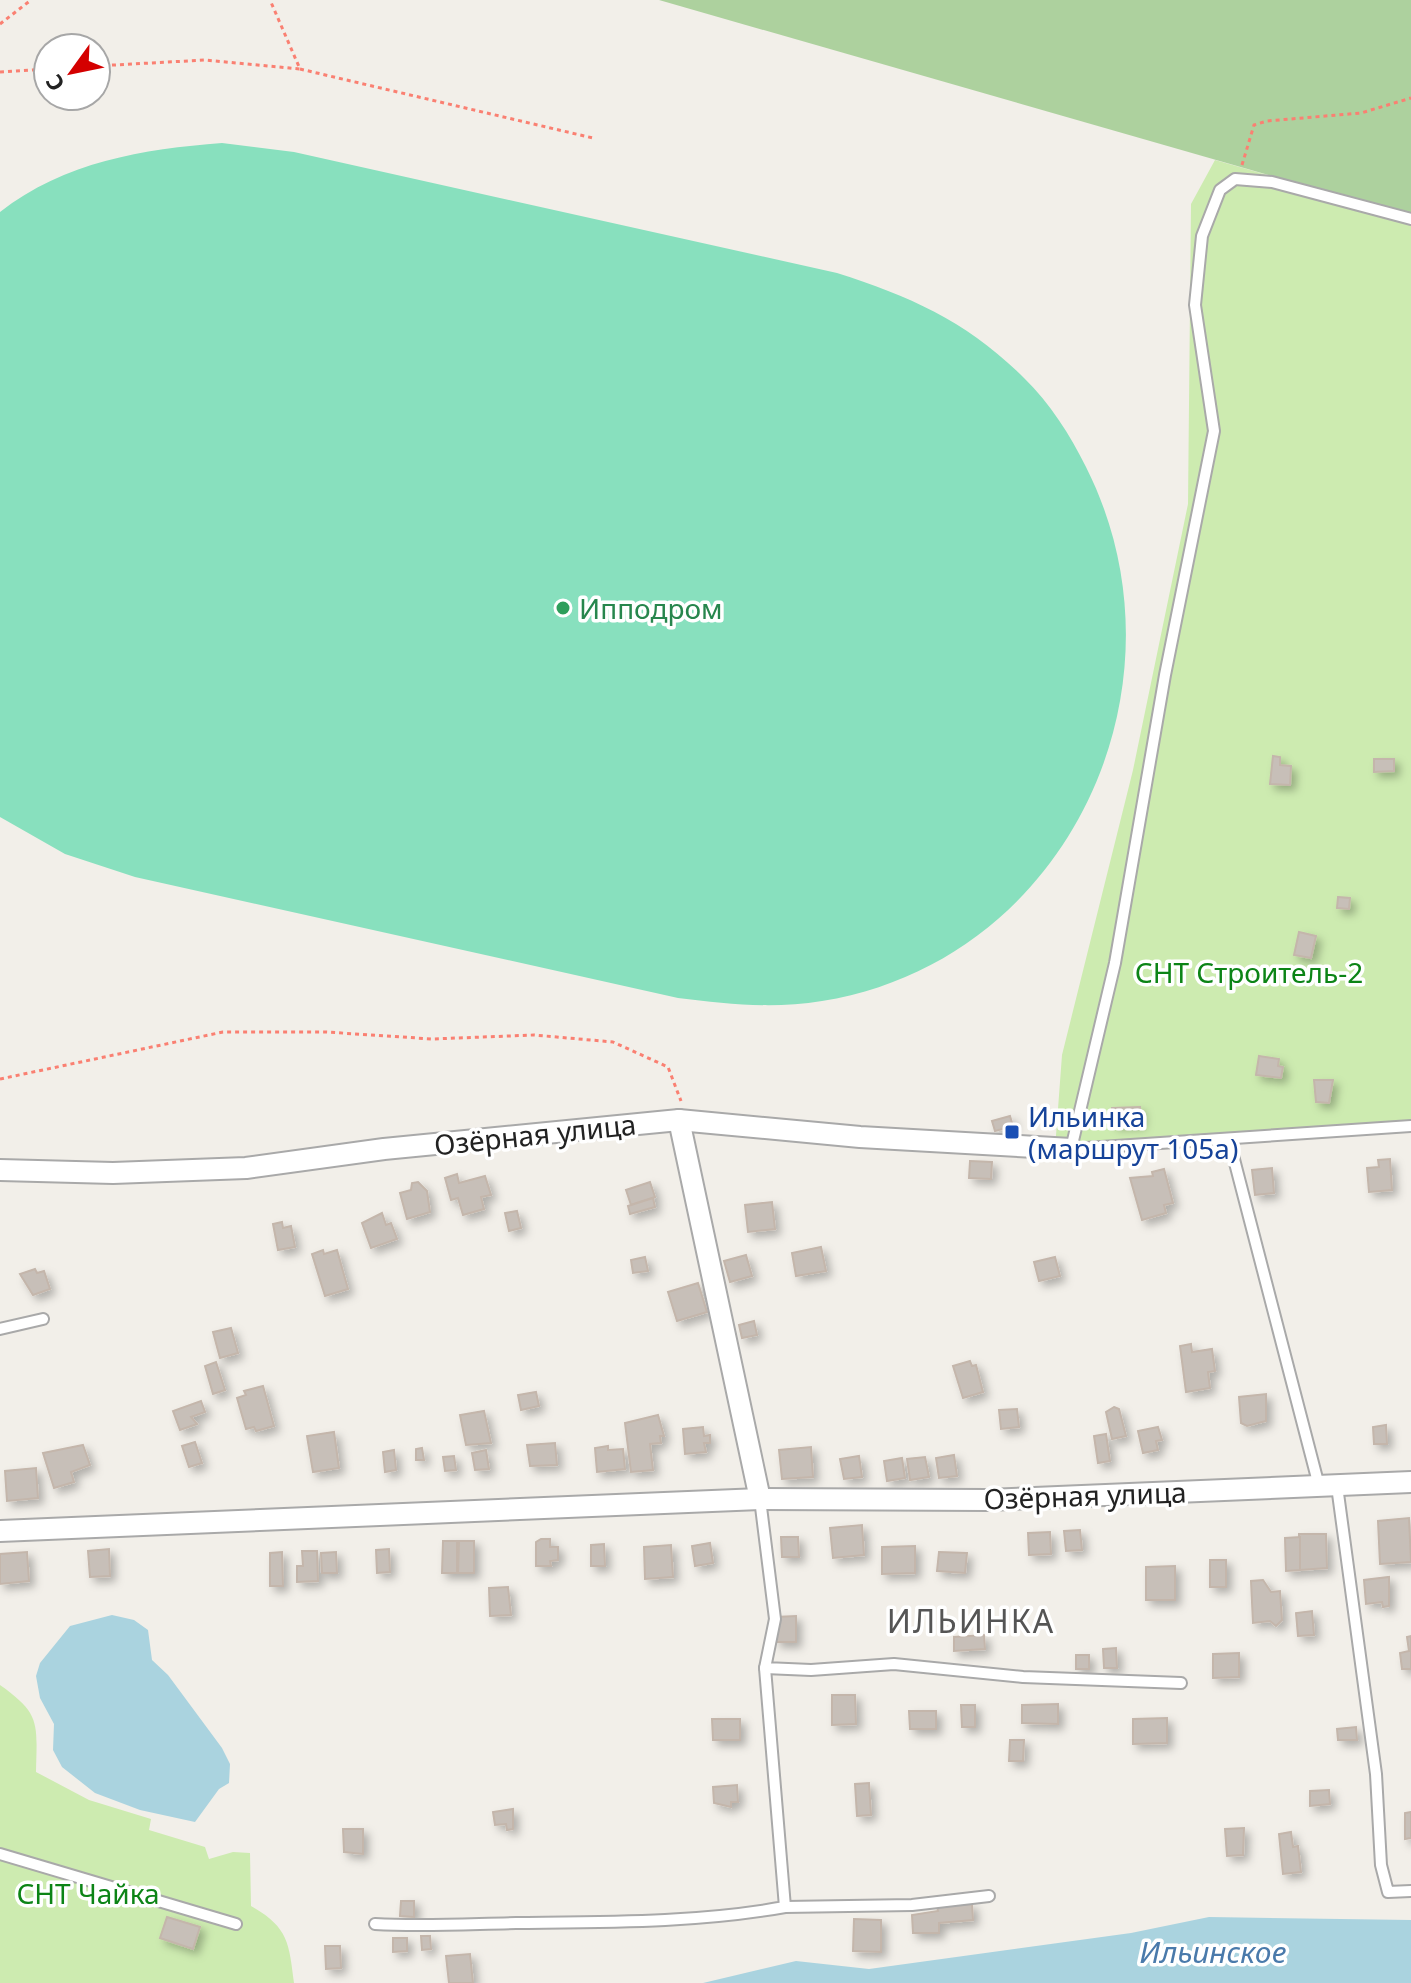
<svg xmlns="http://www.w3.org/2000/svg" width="1411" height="1983" viewBox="0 0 1411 1983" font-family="'Noto Sans',sans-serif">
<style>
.grass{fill:#cdebb0}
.forest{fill:#add19e}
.pitch{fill:#88e0be}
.water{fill:#aad3df}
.building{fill:#c7bfb8;stroke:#c4b6ab;stroke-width:2;filter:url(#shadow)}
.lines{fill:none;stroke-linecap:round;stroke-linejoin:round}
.service-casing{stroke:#a9a9a9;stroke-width:14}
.minor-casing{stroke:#a9a9a9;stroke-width:24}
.path{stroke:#fa8072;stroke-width:3;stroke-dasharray:4 4;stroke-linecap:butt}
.service{stroke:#fff;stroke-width:10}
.minor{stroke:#fff;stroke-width:20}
.leisure-dot{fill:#2e9e5b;stroke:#fff;stroke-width:3}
.transit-dot{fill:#1a4fb4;stroke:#fff;stroke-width:3}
.labels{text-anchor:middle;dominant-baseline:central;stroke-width:7;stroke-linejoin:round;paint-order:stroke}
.leisure-label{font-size:28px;fill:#27864d;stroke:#fff;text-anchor:start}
.park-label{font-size:28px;fill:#0c8416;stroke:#fff}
.transit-label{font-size:28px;fill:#164399;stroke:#fff;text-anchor:start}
.street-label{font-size:28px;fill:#222;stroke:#fff}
.water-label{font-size:30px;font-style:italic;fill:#4a7aab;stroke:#fff}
.quarter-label{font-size:32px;letter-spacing:2px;fill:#555;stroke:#fff}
</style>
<defs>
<filter id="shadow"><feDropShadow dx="5" dy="5" stdDeviation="4" flood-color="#0004"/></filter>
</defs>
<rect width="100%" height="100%" fill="#f2efe9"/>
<!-- grass -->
<g class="grass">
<path d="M1215,160L1411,216V1124L1055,1149L1062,1055L1133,770L1188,504L1191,204Z"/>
<path d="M0,1685C41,1714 37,1723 36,1772L89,1800L151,1819L149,1830L205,1847L209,1859L233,1852L250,1853L251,1906C288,1927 289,1942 294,1983H0Z"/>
</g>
<!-- forest -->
<path class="forest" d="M659,0H1411V216Z"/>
<!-- pitch -->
<path class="pitch" d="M222,143L294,152L837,273C912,297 968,322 1024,378C1050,403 1070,435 1086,467C1196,685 1069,961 822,1001C773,1009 726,1004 678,998L135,877L65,854L0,817V212C64,162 143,149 222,143Z"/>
<!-- water -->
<g class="water">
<path d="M112,1615L134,1620L148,1630L152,1660L168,1675L222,1748L230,1764L229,1783L219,1789L195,1822L140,1810L95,1793L62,1767L53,1750L54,1724L40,1698L36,1676L40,1663L70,1626Z"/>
<path d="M1209,1917L1411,1920V1983H703L796,1961L869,1969L1131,1933Z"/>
</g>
<!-- building -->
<g class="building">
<path d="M1273,756L1280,757V765L1291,766L1290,785L1270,784Z"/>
<path d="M1374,759H1394V771L1374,772Z"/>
<path d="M1338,897L1350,898L1349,909L1337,908Z"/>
<path d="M1299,932L1316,936L1311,958L1294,955Z"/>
<path d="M1259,1056L1279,1059L1278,1066L1283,1067L1281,1078L1256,1075Z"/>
<path d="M1314,1080H1333L1329,1103L1316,1102Z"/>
<path d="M1140,1107V1123L1113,1124L1112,1108Z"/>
<path d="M1010,1116L1013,1126L995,1131L992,1121Z"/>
<path d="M1390,1159L1392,1190L1369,1192L1367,1168L1379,1167L1378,1160Z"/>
<path d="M970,1161L992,1162L991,1179L969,1178Z"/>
<path d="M1272,1168L1274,1193L1255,1195L1252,1170Z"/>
<path d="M1164,1169L1173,1203L1164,1205L1166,1213L1142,1220L1130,1178L1153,1176L1152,1172Z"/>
<path d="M457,1174L459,1183L485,1176L491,1195L481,1197L484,1209L463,1215L458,1198L451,1200L445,1178Z"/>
<path d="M418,1182L427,1191L430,1212L407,1219L400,1193L411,1190L412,1183Z"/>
<path d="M650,1182L655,1197L631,1205L626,1190Z"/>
<path d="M653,1198L655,1207L630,1214L628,1206Z"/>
<path d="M772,1202L775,1229L748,1232L745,1205Z"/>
<path d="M517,1211L521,1228L509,1231L505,1213Z"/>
<path d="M382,1213L386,1225L391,1223L397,1239L371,1248L362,1223Z"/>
<path d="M282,1222L283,1228L291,1226L295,1247L278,1250L273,1224Z"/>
<path d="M821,1247L826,1271L796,1276L792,1253Z"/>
<path d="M323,1250L324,1254L337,1250L348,1289L325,1296L312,1254Z"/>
<path d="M746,1255L752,1276L730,1282L724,1261Z"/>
<path d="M645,1257L648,1271L633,1273L631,1260Z"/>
<path d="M1055,1257L1060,1276L1039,1281L1034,1262Z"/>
<path d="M35,1269L37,1273L44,1271L50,1289L33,1295L20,1274Z"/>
<path d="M698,1283L707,1312L677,1321L668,1292Z"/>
<path d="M754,1321L757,1335L742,1338L739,1325Z"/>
<path d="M231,1328L238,1353L220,1358L213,1332Z"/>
<path d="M1191,1344L1192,1352L1212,1349L1215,1371L1208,1372L1210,1388L1186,1392L1180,1346Z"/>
<path d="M970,1361L972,1366L976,1365L983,1392L963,1398L953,1366Z"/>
<path d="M216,1362L225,1390L213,1394L205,1366Z"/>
<path d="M263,1386L274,1426L256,1431L254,1427L246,1429L237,1398L246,1395L244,1391Z"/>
<path d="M536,1392L539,1406L521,1410L518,1395Z"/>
<path d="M1266,1394V1421L1247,1426L1241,1423L1239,1397Z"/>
<path d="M201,1401L205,1412L191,1417L197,1424L180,1430L173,1411Z"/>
<path d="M1114,1407L1119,1409L1126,1436L1112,1439L1106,1412Z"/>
<path d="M1017,1409L1019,1427L1001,1429L999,1410Z"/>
<path d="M484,1411L491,1443L466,1445L460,1415Z"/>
<path d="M658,1415L664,1436H660L661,1443L650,1444L653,1470L631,1472L625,1423Z"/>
<path d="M1386,1425L1387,1444H1374L1373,1427Z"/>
<path d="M703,1427L704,1436L710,1435V1443H704L706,1452L685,1454L683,1429Z"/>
<path d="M1158,1427L1162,1440L1156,1441L1158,1450L1143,1453L1138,1431Z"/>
<path d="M334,1432L339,1468L313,1472L307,1436Z"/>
<path d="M1106,1434L1110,1461L1098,1463L1094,1436Z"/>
<path d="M195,1442L202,1463L189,1467L182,1446Z"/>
<path d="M555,1443L557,1465L530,1466L527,1445Z"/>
<path d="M83,1445L90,1465L71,1472L74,1482L54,1488L43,1453Z"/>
<path d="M608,1446V1450L623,1449L625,1469L597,1472L595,1448Z"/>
<path d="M811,1447L813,1477L782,1479L779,1450Z"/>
<path d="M422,1448L424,1460H416V1449Z"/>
<path d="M394,1450L396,1470L385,1472L383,1452Z"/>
<path d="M486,1450L489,1469L475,1470L472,1453Z"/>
<path d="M954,1455L957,1476L939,1478L936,1458Z"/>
<path d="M454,1456L456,1470L445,1471L443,1457Z"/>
<path d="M859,1456L862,1477L844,1479L840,1459Z"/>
<path d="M925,1457L929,1477L910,1480L907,1459Z"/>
<path d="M902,1458L905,1478L887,1481L884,1461Z"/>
<path d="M36,1468L38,1498L7,1501L5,1471Z"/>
<path d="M1409,1518L1411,1562L1380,1564L1378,1521Z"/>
<path d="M862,1525L864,1555L833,1558L830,1528Z"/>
<path d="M1080,1530L1082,1550L1066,1551L1064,1531Z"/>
<path d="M1050,1532L1051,1554L1029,1555L1028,1533Z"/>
<path d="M1299,1534H1326L1327,1568L1300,1570Z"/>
<path d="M781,1537H798L799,1557H782Z"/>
<path d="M1300,1537V1570L1286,1571L1285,1538Z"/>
<path d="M541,1539H550V1547H558V1560L550,1561L551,1566H536V1542Z"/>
<path d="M443,1541H457V1573H442Z"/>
<path d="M459,1541H474V1573H458Z"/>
<path d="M710,1543L713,1563L695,1566L692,1546Z"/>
<path d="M604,1544L605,1566H591V1545Z"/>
<path d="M671,1545L673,1577L645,1579L644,1547Z"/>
<path d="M915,1546V1573L882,1574V1547Z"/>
<path d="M109,1549L110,1576L90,1577L88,1551Z"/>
<path d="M389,1549L390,1572L377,1573L376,1550Z"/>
<path d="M302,1551H317L318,1581L297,1582V1566H303Z"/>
<path d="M27,1552L29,1581L0,1584V1554Z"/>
<path d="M282,1552L283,1586H270V1553Z"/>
<path d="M336,1552L337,1573H322L321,1553Z"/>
<path d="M939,1552L967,1553L965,1573L937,1571Z"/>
<rect x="1210" y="1560" width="16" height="27"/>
<path d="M1175,1566V1600H1146V1567Z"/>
<path d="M1389,1577V1606L1383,1607L1382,1602L1366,1604L1364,1580Z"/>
<path d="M1263,1580L1271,1592L1280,1591L1282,1620L1276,1626L1270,1621L1253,1623L1251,1581Z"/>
<path d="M508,1587L511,1615L490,1616L489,1588Z"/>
<path d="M1312,1611L1314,1635L1298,1636L1296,1613Z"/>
<path d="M796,1616V1642H776L775,1617Z"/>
<path d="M984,1635L985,1649L954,1651V1637Z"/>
<path d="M1411,1636V1669H1402L1400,1653L1409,1651L1407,1637Z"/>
<path d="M1116,1648L1117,1668H1104L1103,1649Z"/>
<path d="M1239,1653V1677L1213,1678V1654Z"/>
<rect x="1076" y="1655" width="13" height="14"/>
<path d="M832,1695H855L856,1724L832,1725Z"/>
<path d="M1058,1704V1724L1022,1723V1705Z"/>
<path d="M961,1705H975V1727H962Z"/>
<path d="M909,1711H936V1729H910Z"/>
<path d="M1167,1718V1743L1133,1744V1719Z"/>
<path d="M712,1719H740V1740H713Z"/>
<path d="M1356,1727L1357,1740H1338L1337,1729Z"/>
<path d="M1010,1740H1024L1023,1761H1009Z"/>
<path d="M869,1783L871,1815L857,1816L855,1784Z"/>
<path d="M737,1785L738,1802H731V1807L714,1803L713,1787Z"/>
<path d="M1329,1790L1330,1804L1310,1806V1791Z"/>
<path d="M513,1809V1829L507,1830L506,1824L495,1825L493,1812Z"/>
<path d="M1411,1812V1838L1405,1839V1813Z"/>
<path d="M1244,1828L1243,1855L1227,1856L1225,1829Z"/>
<path d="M343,1829H363V1854L344,1852Z"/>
<path d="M1291,1832L1293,1847L1298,1846L1301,1872L1283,1874L1279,1834Z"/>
<path d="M401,1901H414V1917L400,1916Z"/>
<path d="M972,1904L973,1920L939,1923V1933H913L912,1915L938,1911L937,1906Z"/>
<path d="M167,1917L200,1927L193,1949L160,1938Z"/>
<path d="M854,1919L881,1920V1952L853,1951Z"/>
<path d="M421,1936H430L431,1949L422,1950Z"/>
<path d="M393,1938H407V1951L393,1952Z"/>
<path d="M325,1946H340L341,1968L326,1969Z"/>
<path d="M470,1954L473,1983H449L446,1956Z"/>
</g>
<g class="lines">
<!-- service casing -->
<g class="service-casing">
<g id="service">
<path d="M1411,219L1272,182L1235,179L1220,190L1202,236L1195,305L1214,431L1165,675L1115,963L1071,1149L1411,1126"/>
<path d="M1229,1140L1319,1486"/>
<path d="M0,1329L43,1319"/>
<path d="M1337,1486L1376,1774L1381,1865L1388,1892L1411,1891"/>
<path d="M760,1499L775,1619L765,1668L811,1670L894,1664L1023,1677L1181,1683"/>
<path d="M0,1854L236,1924"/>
<path d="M785,1907L912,1905L989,1896"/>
<path d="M375,1924C422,1927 468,1924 516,1923C606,1922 696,1923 785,1907L765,1668"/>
</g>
</g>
<!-- minor casing -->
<g class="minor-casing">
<g id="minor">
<path d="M679,1120L760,1499"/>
<path d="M0,1170L113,1173L246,1168L384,1149L679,1120L860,1137L1071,1149"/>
<path d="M0,1531L760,1499L987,1500L1411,1482"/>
</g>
</g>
<!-- path -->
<g class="path">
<path d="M0,24L31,0"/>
<path d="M96,66L205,60L300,69L270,0"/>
<path d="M300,69L593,138"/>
<path d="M0,72L48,69"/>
<path d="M1242,165L1254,125L1267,121L1361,113L1411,98"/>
<path d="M0,1079L223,1032H326L432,1039L534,1035L613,1042L668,1067L681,1101"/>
</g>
<!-- service -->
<use href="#service" class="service"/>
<!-- minor -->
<use href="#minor" class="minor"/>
</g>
<!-- markers -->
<circle class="leisure-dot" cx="563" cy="608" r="8"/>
<rect class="transit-dot" x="1004" y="1124" width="16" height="16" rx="4"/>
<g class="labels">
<!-- leisure labels -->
<g class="leisure-label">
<text x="579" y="608">Ипподром</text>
</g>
<!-- park labels -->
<g class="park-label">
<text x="1249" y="972">СНТ Строитель-2</text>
<text x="88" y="1893">СНТ Чайка</text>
</g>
<!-- transit labels -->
<g class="transit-label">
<text x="1028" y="1116">Ильинка<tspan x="1028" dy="32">(маршрут 105а)</tspan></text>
</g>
<!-- street labels -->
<g class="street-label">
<text transform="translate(535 1134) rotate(-6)">Озёрная улица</text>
<text transform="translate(1085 1495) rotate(-2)">Озёрная улица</text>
</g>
<!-- water labels -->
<g class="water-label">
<text x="1213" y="1951">Ильинское</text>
</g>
<!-- quarter labels -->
<g class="quarter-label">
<text x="971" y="1620">ИЛЬИНКА</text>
</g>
</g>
<!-- north arrow -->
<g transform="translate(72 72) rotate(237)"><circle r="38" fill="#ffffff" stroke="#a7a7a7" stroke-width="2"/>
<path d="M0-6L14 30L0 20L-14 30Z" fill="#d40000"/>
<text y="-12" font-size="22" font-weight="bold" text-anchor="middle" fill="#222222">С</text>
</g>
</svg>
